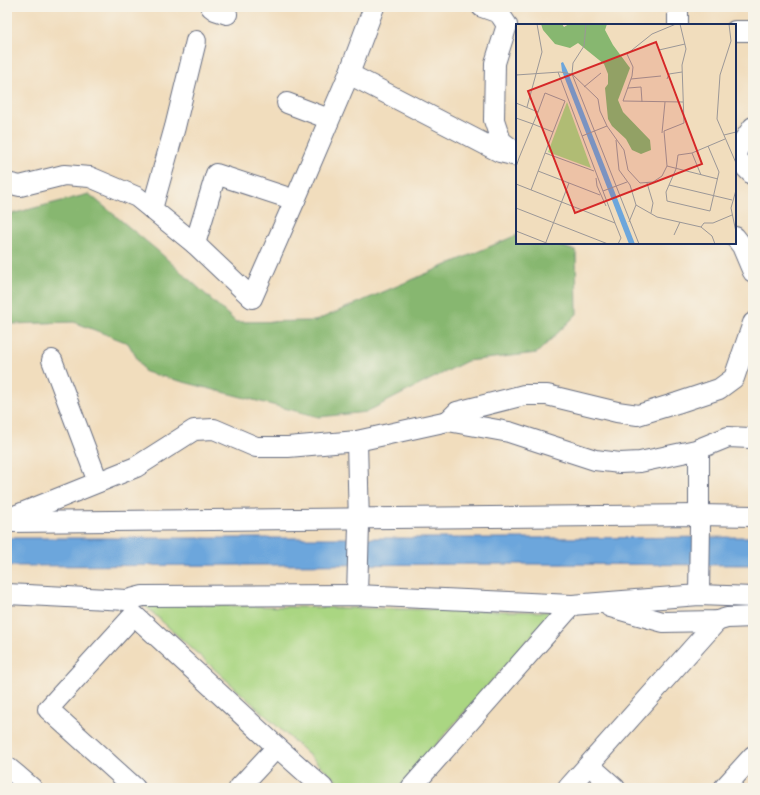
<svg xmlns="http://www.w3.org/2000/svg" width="760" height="795" viewBox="0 0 760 795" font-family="Delius,sans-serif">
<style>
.green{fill:#aad682;stroke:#628270}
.forest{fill:#87b770;stroke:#517367}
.water{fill:#6ca6dc;stroke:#446a9d}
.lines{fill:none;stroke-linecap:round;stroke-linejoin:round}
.street-casing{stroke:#666c7f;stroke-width:22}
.street{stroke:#fff;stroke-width:20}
.inset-road{fill:none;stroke:#9b9797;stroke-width:1}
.view{fill:#d62828;fill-opacity:0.15;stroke:#d62828;stroke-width:2}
.inset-edge{fill:none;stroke:#1b2f5e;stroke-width:2}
</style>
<rect width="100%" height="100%" fill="#f7f3e8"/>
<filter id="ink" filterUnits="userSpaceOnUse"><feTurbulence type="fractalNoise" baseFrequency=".025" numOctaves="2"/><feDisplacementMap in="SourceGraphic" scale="8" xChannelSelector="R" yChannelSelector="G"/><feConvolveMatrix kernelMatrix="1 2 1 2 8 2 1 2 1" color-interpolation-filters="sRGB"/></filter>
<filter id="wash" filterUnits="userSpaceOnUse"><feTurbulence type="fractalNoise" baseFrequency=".012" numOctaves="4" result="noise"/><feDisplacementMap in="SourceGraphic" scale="16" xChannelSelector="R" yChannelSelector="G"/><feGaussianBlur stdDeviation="0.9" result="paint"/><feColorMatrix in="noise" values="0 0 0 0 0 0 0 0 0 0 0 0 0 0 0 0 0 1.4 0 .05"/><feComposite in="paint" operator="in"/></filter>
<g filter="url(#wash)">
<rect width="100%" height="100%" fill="#f1ddbd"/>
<!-- green -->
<path class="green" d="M143,604L552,612L398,788H345Z"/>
<!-- forest -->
<path class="forest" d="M89,194L158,251L236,322L315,321L517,235V243H551L576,251L577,314L537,353L467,361L366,412L319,417L145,372L128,343L74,322L10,324L7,326V215Z"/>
<!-- water -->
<path class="water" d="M753,537V565L525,564L7,566V538H524Z"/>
</g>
<g filter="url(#ink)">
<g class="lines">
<!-- street casing -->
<g class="street-casing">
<g id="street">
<path d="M211,7L215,10L227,14"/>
<path d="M482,7L499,13L507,25L495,63L494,120L501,141L517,153"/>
<path d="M678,7V25"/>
<path d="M735,31H753"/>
<path d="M349,74L500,152L517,156"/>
<path d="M287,103L329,119"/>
<path d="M735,153L753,127"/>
<path d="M735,157L753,175"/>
<path d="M7,183L20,186L64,175L90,177L137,197L195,244L252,298L295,200L349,74L374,7"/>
<path d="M152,209L175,127L196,41"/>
<path d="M735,237L742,246L753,272"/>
<path d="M195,244L216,174L295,200"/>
<path d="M52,360L98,482"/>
<path d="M448,421L457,412L524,395H547L617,412L638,415L677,403L719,389L734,378L753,323"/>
<path d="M699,449V515L700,524L699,595"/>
<path d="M7,519L136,467L194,430L214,429L256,447H288L357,441L448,421L509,432L595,460L620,463L640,462L696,450L728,437L750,438H753"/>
<path d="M11,522L699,515L753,516"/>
<path d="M7,594L127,600L143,596L357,595L572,605L699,595L753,597"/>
<path d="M357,595L359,525L357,441"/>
<path d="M610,607L663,622L717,621L727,618L753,617"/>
<path d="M277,747L323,788"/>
<path d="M589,765L615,788"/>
<path d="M7,767L18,776L32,788"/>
<path d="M135,788L48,709L134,615L277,747L239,788"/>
<path d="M411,788L572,605"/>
<path d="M568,788L717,621"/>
<path d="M724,788L753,756"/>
</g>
</g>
<!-- street -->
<use href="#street" class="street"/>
</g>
</g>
<!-- overview -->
<g transform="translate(516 24)">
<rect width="220" height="220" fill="#f1ddbd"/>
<path d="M51,78L75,144L32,128Z" fill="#aad682"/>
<path d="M25,0H46L48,3L53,0H91L89,6L97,21L114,44L102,76L107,88L134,116L135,126L125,130L116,126L110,115L96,102L92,95L89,64L92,60V50L88,40L62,19L54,24L39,20L27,6Z" fill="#87b770"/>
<path d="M47,38L51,46L119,220H113L46,47L45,39Z" fill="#6ca6dc"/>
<path class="inset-road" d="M70,0L68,22L57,39L56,50L123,220M160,0L136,10L111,30L117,43L116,52L107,77L167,78M213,0L215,17L204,51L201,95L220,139M143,26L169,20M42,48L99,199M0,51L44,48L56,50L82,75L84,87L91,102L108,126L112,146L124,159L137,158L146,152L151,142L148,107L168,99L166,41L170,25L164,0M115,55L145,52M151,55L153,50L166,48M68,63L85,49M112,64L125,63L126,78M0,79L22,88M11,83L26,28L21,0M0,94L17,100L37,108L49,77L29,69L22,88L17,100L3,134L0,143M146,109L149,78M208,111L220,108M66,112L91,102M209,115L176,129L162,131L160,145L153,161L216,176M100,116L103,146L114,161L120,181L141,193L185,203L196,212L199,220M29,129L78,147M176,129L185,151M151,142L202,155M22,147L84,171M80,154L81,162L90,182M131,159L137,179L135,189M0,160L99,199L105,214L102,220M153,161L150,168L151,177L194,187L203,148L192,122M15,166L37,108M220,166L215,184L220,208M87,167L111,158M0,184L92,220M113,198L120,181M185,203L188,199H197L216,191M0,207L33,220M158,211L164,198M30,218L53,159"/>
<path class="view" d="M140,18L186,140L59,189L12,67Z"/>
<rect width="220" height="220" class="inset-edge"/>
</g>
<!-- margin -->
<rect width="760" height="795" fill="none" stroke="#f7f3e8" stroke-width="24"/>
</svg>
